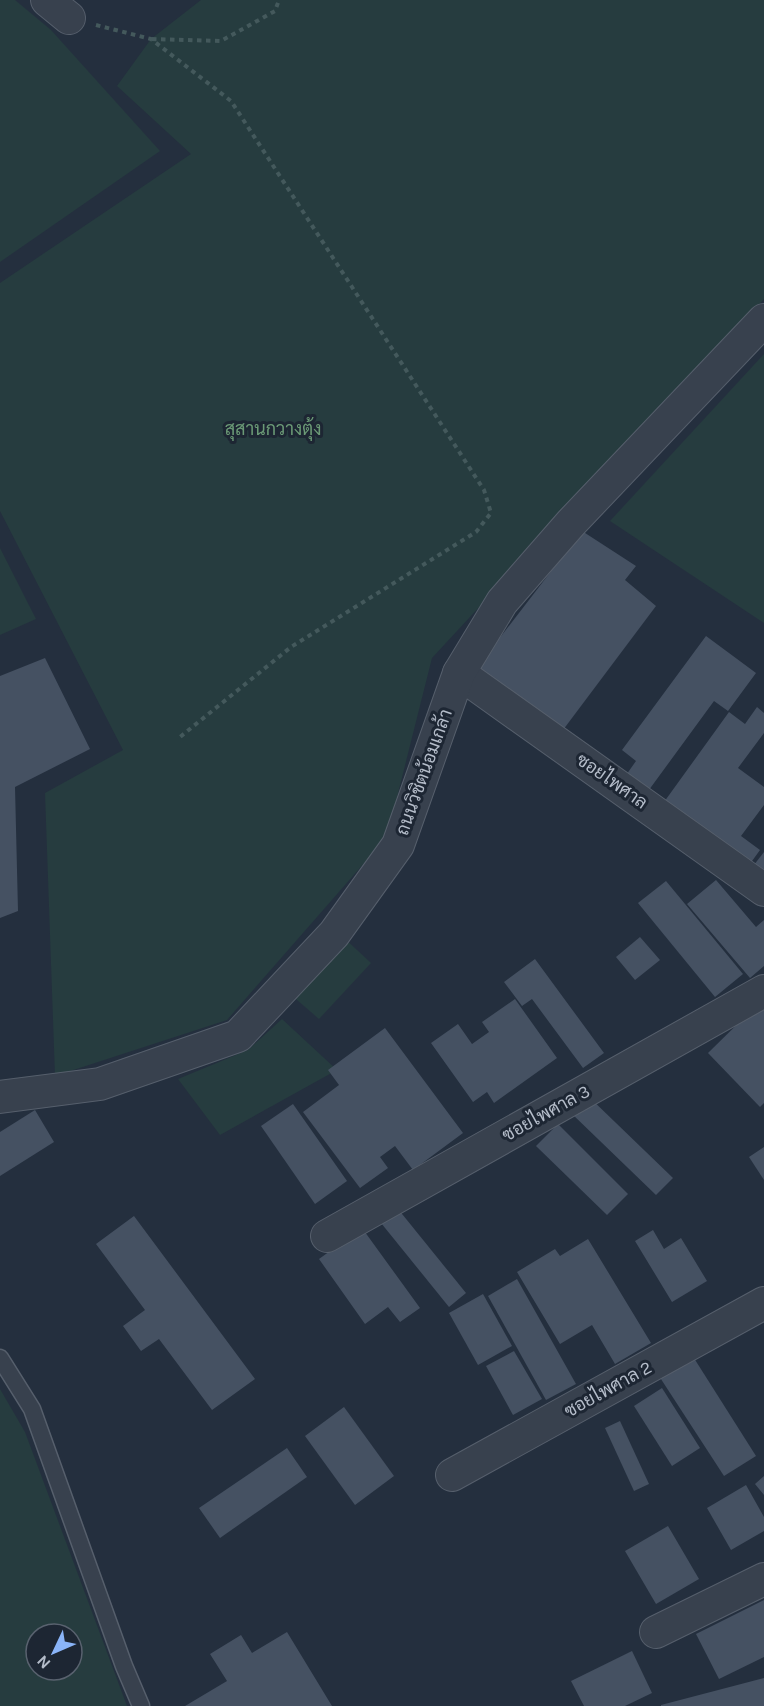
<svg xmlns="http://www.w3.org/2000/svg" width="764" height="1706" viewBox="0 0 764 1706" font-family="Karla,Sarabun,sans-serif">
<style>
.green{fill:#263c3f;fill-rule:evenodd}
.building{fill:#455162}
.lines{fill:none;stroke-linecap:round;stroke-linejoin:round}
.lane-casing{stroke:#565f6c;stroke-width:19}
.street-casing{stroke:#565f6c;stroke-width:34}
.path{stroke:#44595c;stroke-width:4;stroke-dasharray:4.5 4.5;stroke-linecap:butt}
.lane{stroke:#38414e;stroke-width:16}
.street{stroke:#38414e;stroke-width:32}
.labels{text-anchor:middle;dominant-baseline:central;stroke-width:6;stroke-linejoin:round;paint-order:stroke}
.park-label{font-size:18px;fill:#6b9a76;stroke:#1d2633}
.street-label{font-size:18px;fill:#b4bcc9;stroke:#1d2633}
</style>
<rect width="100%" height="100%" fill="#242f3e"/>
<!-- green -->
<g class="green">
<path d="M0,0H15L51,30L160,151L0,262Z"/>
<path d="M201,0H764V299L432,658L387,837L227,1020L55,1076L45,793L123,750L0,511V283L191,154L117,86L151,39Z"/>
<path d="M764,354V623L610,521Z"/>
<path d="M0,548L36,619L0,635Z"/>
<path d="M342,936L371,963L319,1019L289,993Z"/>
<path d="M282,1019L337,1070L220,1135L178,1079L248,1050Z"/>
<path d="M0,1389L25,1432L127,1706H0ZM36,1634H72V1670H36Z"/>
</g>
<!-- building -->
<g class="building">
<path d="M582,531L636,566L625,580L656,606L560,734L475,670Z"/>
<path d="M706,636L756,673L728,711L714,701L646,794L624,778L636,761L622,750Z"/>
<path d="M45,658L90,749L15,787L18,911L0,918V676Z"/>
<path d="M757,707L764,713V733L738,768L764,787V805L741,836L760,850L747,868L659,809L729,712L745,724Z"/>
<path d="M764,852V881L750,870Z"/>
<path d="M716,880L756,927L764,920V966L750,978L687,904Z"/>
<path d="M666,881L743,974L715,997L638,903Z"/>
<path d="M640,937L660,960L635,980L616,957Z"/>
<path d="M535,959L604,1053L583,1068L532,999L522,1006L504,982Z"/>
<path d="M764,998V1103L760,1107L708,1053Z"/>
<path d="M515,999L557,1058L494,1103L487,1092L473,1102L431,1043L458,1024L472,1044L489,1032L482,1022Z"/>
<path d="M385,1028L463,1133L413,1170L395,1146L380,1157L388,1168L360,1188L303,1112L339,1085L328,1070Z"/>
<path d="M587,1095L673,1178L656,1195L570,1112Z"/>
<path d="M293,1104L347,1181L315,1204L261,1126Z"/>
<path d="M35,1110L54,1142L0,1176V1132Z"/>
<path d="M558,1124L628,1194L607,1215L536,1146Z"/>
<path d="M764,1147V1180L749,1157Z"/>
<path d="M394,1204L466,1293L449,1307L377,1218Z"/>
<path d="M134,1216L255,1379L212,1410L159,1339L141,1351L123,1326L145,1310L96,1244Z"/>
<path d="M362,1228L420,1308L400,1322L388,1307L365,1324L319,1259Z"/>
<path d="M653,1230L664,1249L681,1238L707,1281L672,1302L635,1241Z"/>
<path d="M588,1239L651,1343L615,1364L592,1325L560,1344L517,1272L555,1249L560,1256Z"/>
<path d="M517,1279L576,1384L546,1400L488,1296Z"/>
<path d="M483,1294L512,1346L478,1365L449,1313Z"/>
<path d="M514,1351L542,1399L513,1415L486,1366Z"/>
<path d="M692,1355L756,1456L724,1476L659,1376Z"/>
<path d="M662,1388L700,1448L672,1466L634,1406Z"/>
<path d="M344,1407L394,1476L355,1505L305,1436Z"/>
<path d="M620,1421L649,1484L634,1491L605,1428Z"/>
<path d="M287,1448L307,1477L220,1538L199,1508Z"/>
<path d="M764,1476V1495L755,1484Z"/>
<path d="M746,1485L764,1517V1531L731,1550L707,1508Z"/>
<path d="M668,1526L699,1579L656,1604L625,1551Z"/>
<path d="M764,1600V1657L719,1679L696,1634Z"/>
<path d="M287,1632L332,1706H185L227,1681L210,1654L241,1635L252,1653Z"/>
<path d="M632,1651L652,1693L625,1706H584L571,1681Z"/>
<path d="M764,1678V1706H661V1705Z"/>
</g>
<g class="lines">
<!-- lane casing -->
<g class="lane-casing">
<path id="lane" d="M0,1358L32,1409L124,1666L141,1706"/>
</g>
<!-- street casing -->
<g class="street-casing">
<g id="street">
<path d="M47,0L69,18"/>
<path d="M459,673L764,890"/>
<path d="M0,1097L100,1084L238,1036L334,934L398,845L459,673L502,602L571,523L764,320"/>
<path d="M327,1236L764,991"/>
<path d="M452,1475L764,1303"/>
<path d="M656,1632L764,1579"/>
</g>
</g>
<!-- path -->
<g class="path">
<path d="M96,25L151,39L231,101L484,490L491,513L476,532L291,647L180,737"/>
<path d="M152,39L221,41L275,11L279,0"/>
</g>
<!-- lane -->
<use href="#lane" class="lane"/>
<!-- street -->
<use href="#street" class="street"/>
</g>
<g class="labels">
<!-- park labels -->
<g class="park-label">
<text x="273" y="429">สุสานกวางตุ้ง</text>
</g>
<!-- street labels -->
<g class="street-label">
<text transform="translate(424 772) rotate(-70)">ถนนวิชิตน้อมเกล้า</text>
<text transform="translate(612 781) rotate(35)">ซอยไพศาล</text>
<text transform="translate(546 1113) rotate(-29)">ซอยไพศาล 3</text>
<text transform="translate(608 1389) rotate(-29)">ซอยไพศาล 2</text>
</g>
</g>
<!-- north arrow -->
<g transform="translate(54 1652) rotate(226)"><circle r="28" fill="#1d2633" stroke="#59626f" stroke-width="1.5"/>
<path d="M0-4.5L10 22L0 15L-10 22Z" fill="#8ab4f8"/>
<text y="-9" font-size="16" font-weight="bold" text-anchor="middle" fill="#b4bcc9">N</text>
</g>
</svg>
